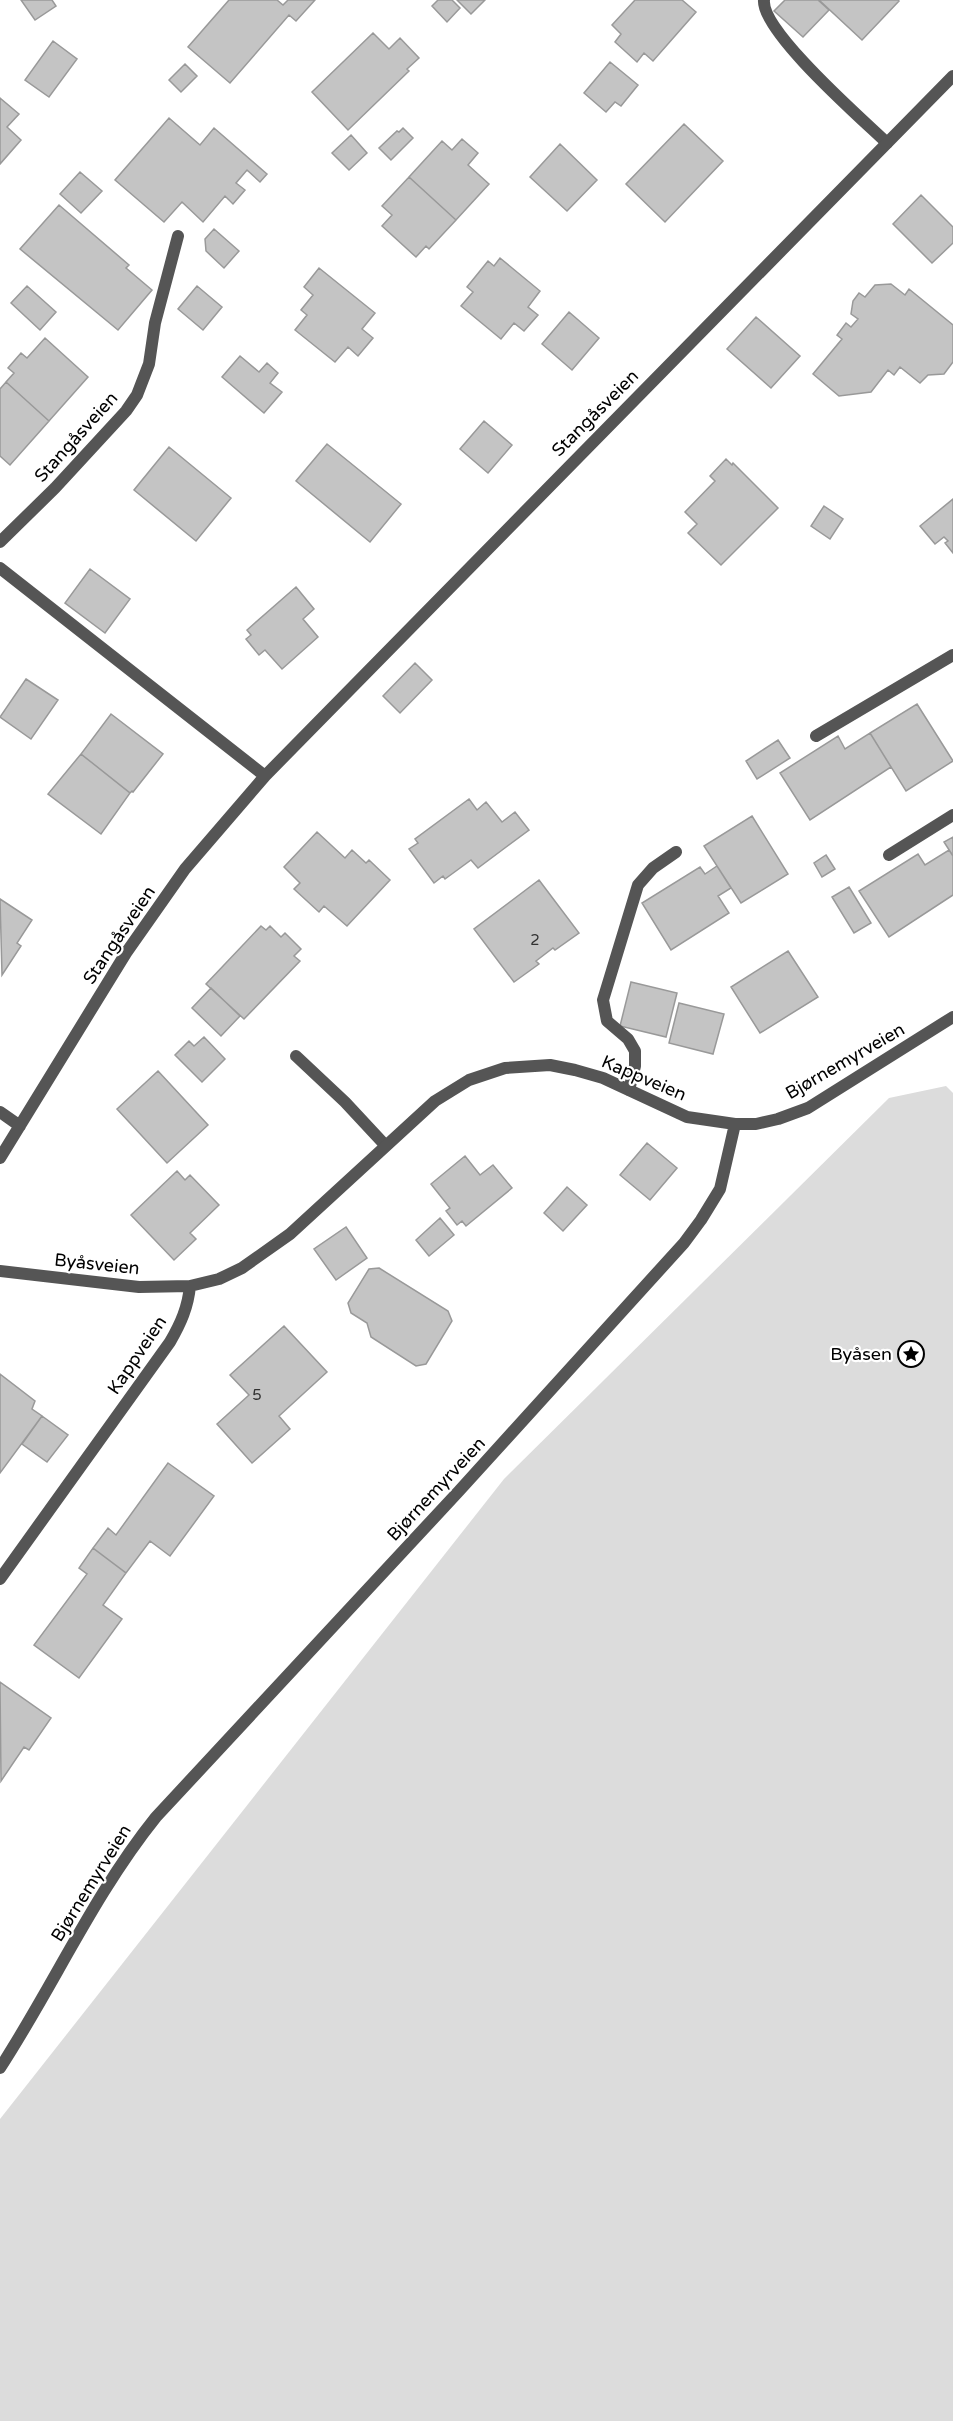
<svg xmlns="http://www.w3.org/2000/svg" width="953" height="2421" font-family="'Varela Round',sans-serif">
<style>
.green{fill:#dcdcdc}
.building{fill:#c4c4c4;stroke:#999;stroke-width:1.5}
.lines{fill:none;stroke-linecap:round;stroke-linejoin:round}
.service{stroke:#555;stroke-width:12}
.minor{stroke:#555;stroke-width:12}
.labels{text-anchor:middle;stroke-width:4.5;stroke-linejoin:round;paint-order:stroke}
.number-label{font-size:15px;fill:#313131}
.street-label{font-size:18px;fill:#000;stroke:#fff}
.poi-label{font-size:18px;fill:#000;stroke:#fff;text-anchor:end}
</style>
<rect width="100%" height="100%" fill="#fff"/>
<!-- green -->
<path class="green" d="M946,1086L953,1093V2421H0V2119L504,1479L889,1098Z"/>
<!-- building -->
<path class="building" d="M21,0H52L56,6L35,20Z
M229,0H277L283,5L288,0H315L296,21L289,15L230,83L188,47Z
M438,0H452L460,8L447,22L432,6Z
M457,0H485L471,14Z
M635,0H682L696,12L653,61L644,53L637,62L615,42L621,34L612,25Z
M785,0H818L829,10L803,37L774,11Z
M819,0H898L899,1L862,40Z
M373,33L389,49L400,38L419,58L407,69L409,71L348,130L312,92Z
M53,41L77,59L49,97L25,80Z
M610,62L638,85L621,106L615,102L606,112L584,93Z
M185,64L197,76L181,92L169,80Z
M0,98L19,114L7,127L21,140L0,164Z
M169,118L200,145L214,128L267,174L260,182L247,170L236,183L245,190L233,204L225,196L203,222L182,202L164,222L115,180Z
M684,124L723,161L665,222L626,184Z
M403,128L413,138L391,160L379,148L397,131L399,132Z
M351,135L367,153L349,170L332,153Z
M462,139L478,153L468,165L489,184L456,220L409,177L442,141L452,150Z
M560,144L597,180L567,211L530,177Z
M80,172L102,191L81,213L60,194Z
M409,177L456,220L429,249L426,246L416,257L382,226L392,215L382,206Z
M921,195L953,227V243L932,263L893,224Z
M59,205L129,265L126,268L152,290L118,330L20,249Z
M214,229L239,251L224,268L206,251L205,239Z
M500,258L540,291L528,307L538,315L524,331L514,323L501,339L461,306L473,292L467,287L488,261L494,266Z
M319,268L375,313L362,329L373,338L358,356L348,347L335,362L295,330L307,315L301,310L313,295L304,287Z
M891,284L905,295L909,289L953,325V362L944,374L928,375L920,383L900,367L894,375L888,370L871,392L839,396L813,374L842,339L837,335L846,323L851,327L858,319L851,314L853,301L859,293L865,297L875,285Z
M27,286L56,312L40,330L11,303Z
M197,286L222,307L203,330L178,309Z
M569,312L599,338L572,370L542,344Z
M756,317L800,356L771,388L727,349Z
M45,338L88,377L49,421L6,382L14,373L8,368L21,353L27,358Z
M240,356L259,372L267,363L278,373L270,383L282,392L264,413L222,377Z
M6,382L49,421L10,465L0,456V389Z
M484,421L512,445L488,473L460,449Z
M327,444L401,504L370,542L296,481Z
M169,447L231,498L196,541L134,490Z
M726,459L732,465L733,463L778,508L721,565L688,533L697,524L685,512L715,481L710,476Z
M953,499V553L945,543L948,541L944,537L935,544L920,526Z
M824,506L843,519L830,539L811,526Z
M90,569L130,599L105,633L65,603Z
M296,587L314,609L303,619L318,637L282,669L265,650L259,655L246,639L251,635L247,630Z
M415,663L432,680L400,713L383,696Z
M26,679L58,700L31,739L0,717Z
M917,704L953,761L906,791L870,733Z
M111,714L163,754L133,792L132,791L130,793L81,754Z
M870,733L891,767L810,820L780,773L838,736L845,749Z
M778,740L790,758L757,779L746,761Z
M81,754L130,793L101,834L48,794Z
M469,799L477,810L486,802L502,822L515,812L529,830L478,868L471,860L445,879L443,876L434,883L409,849L418,843L415,839Z
M752,816L788,874L741,903L704,846Z
M317,832L345,858L352,850L366,863L369,860L390,880L347,926L324,906L319,912L294,889L300,883L284,867Z
M953,837V856L944,842Z
M949,850L953,856V895L889,937L859,891L918,854L925,865Z
M826,855L835,869L822,877L814,863Z
M717,866L731,888L718,896L729,913L671,950L642,903L700,867L705,874Z
M539,880L579,933L555,950L553,948L536,961L539,964L514,982L474,929Z
M849,887L871,923L854,933L832,897Z
M0,899L32,920L17,943L21,946L2,975Z
M261,926L266,930L270,926L281,937L285,933L301,949L294,956L300,961L244,1019L206,984Z
M788,951L818,997L760,1033L731,987Z
M631,982L677,993L666,1037L620,1026Z
M211,988L240,1016L221,1036L192,1008Z
M679,1003L724,1014L713,1054L669,1043Z
M204,1037L225,1059L202,1082L175,1055L189,1041L194,1046Z
M158,1071L208,1125L167,1163L117,1109Z
M647,1143L677,1168L650,1200L620,1175Z
M465,1156L480,1175L493,1165L512,1188L466,1226L462,1221L457,1225L446,1211L450,1208L431,1184Z
M177,1171L185,1180L190,1175L219,1205L190,1233L196,1239L174,1260L131,1215Z
M567,1187L587,1205L563,1231L544,1213Z
M440,1218L454,1235L429,1256L416,1240Z
M346,1227L367,1258L336,1280L314,1249Z
M379,1268L448,1311L452,1321L426,1364L416,1366L371,1337L367,1323L351,1313L348,1303L369,1269Z
M284,1326L327,1372L279,1416L290,1429L252,1463L217,1424L249,1395L230,1375Z
M0,1374L35,1401L32,1409L42,1416L0,1473Z
M42,1416L68,1435L47,1462L22,1444Z
M168,1463L214,1496L170,1556L150,1541L126,1573L93,1548L108,1528L116,1535Z
M93,1548L126,1573L103,1605L122,1619L79,1678L34,1645L87,1574L79,1568Z
M0,1682L51,1718L29,1750L24,1747L1,1781Z"/>
<g class="lines">
<!-- service -->
<path class="service" d="M764,0C761,31 862,119 887,143
M816,736L953,655
M889,855L953,815
M296,1056L345,1102L385,1145
M629,1090L635,1066V1051L628,1039L607,1021L603,1000L638,885L653,868L676,852"/>
<!-- minor -->
<path class="minor" d="M0,542L55,488L126,411L137,395L149,364L155,323L178,236
M0,568L265,776
M0,1112L20,1126
M0,1158L126,953L185,869L265,776L953,76
M0,1271L139,1287L190,1286L219,1279L242,1268L290,1234L435,1101L469,1080L505,1068L550,1065L575,1070L603,1078L687,1117L735,1124H756L778,1119L808,1108L953,1017
M0,1579L170,1342C181,1323 188,1307 190,1286
M0,2068C54,1985 94,1894 156,1817L459,1491L684,1243L701,1220L720,1189L735,1124"/>
</g>
<!-- icons -->
<defs>
<symbol id="sight-ring" viewBox="-11 -11 22 22"><circle r="9.5" fill="#fff" stroke="#000" stroke-width="1.5"/><path d="M0-6L1.8-2.2L6-1.7L2.9 1.2L3.7 5.4L0 3.3L-3.7 5.4L-2.9 1.2L-6-1.7L-1.8-2.2Z" fill="#000"/></symbol>
</defs>
<g fill-rule="evenodd">
<use href="#sight-ring" x="896" y="1339" width="30" height="30"/>
</g>
<g class="labels">
<!-- number labels -->
<g class="number-label">
<text x="535" y="945">2</text>
<text x="257" y="1400">5</text>
</g>
<!-- street labels -->
<g class="street-label">
<text transform="translate(595 413) rotate(-45)" y="6">Stangåsveien</text>
<text transform="translate(76 437) rotate(-48)" y="6">Stangåsveien</text>
<text transform="translate(119 935) rotate(-56)" y="6">Stangåsveien</text>
<text transform="translate(845 1061) rotate(-30)" y="6">Bjørnemyrveien</text>
<text transform="translate(644 1078) rotate(23)" y="6">Kappveien</text>
<text transform="translate(97 1264) rotate(6)" y="6">Byåsveien</text>
<text transform="translate(137 1355) rotate(-56)" y="6">Kappveien</text>
<text transform="translate(436 1489) rotate(-47)" y="6">Bjørnemyrveien</text>
<text transform="translate(91 1883) rotate(-58)" y="6">Bjørnemyrveien</text>
</g>
<!-- poi labels -->
<g class="poi-label">
<text x="892" y="1360">Byåsen</text>
</g>
</g>
</svg>
